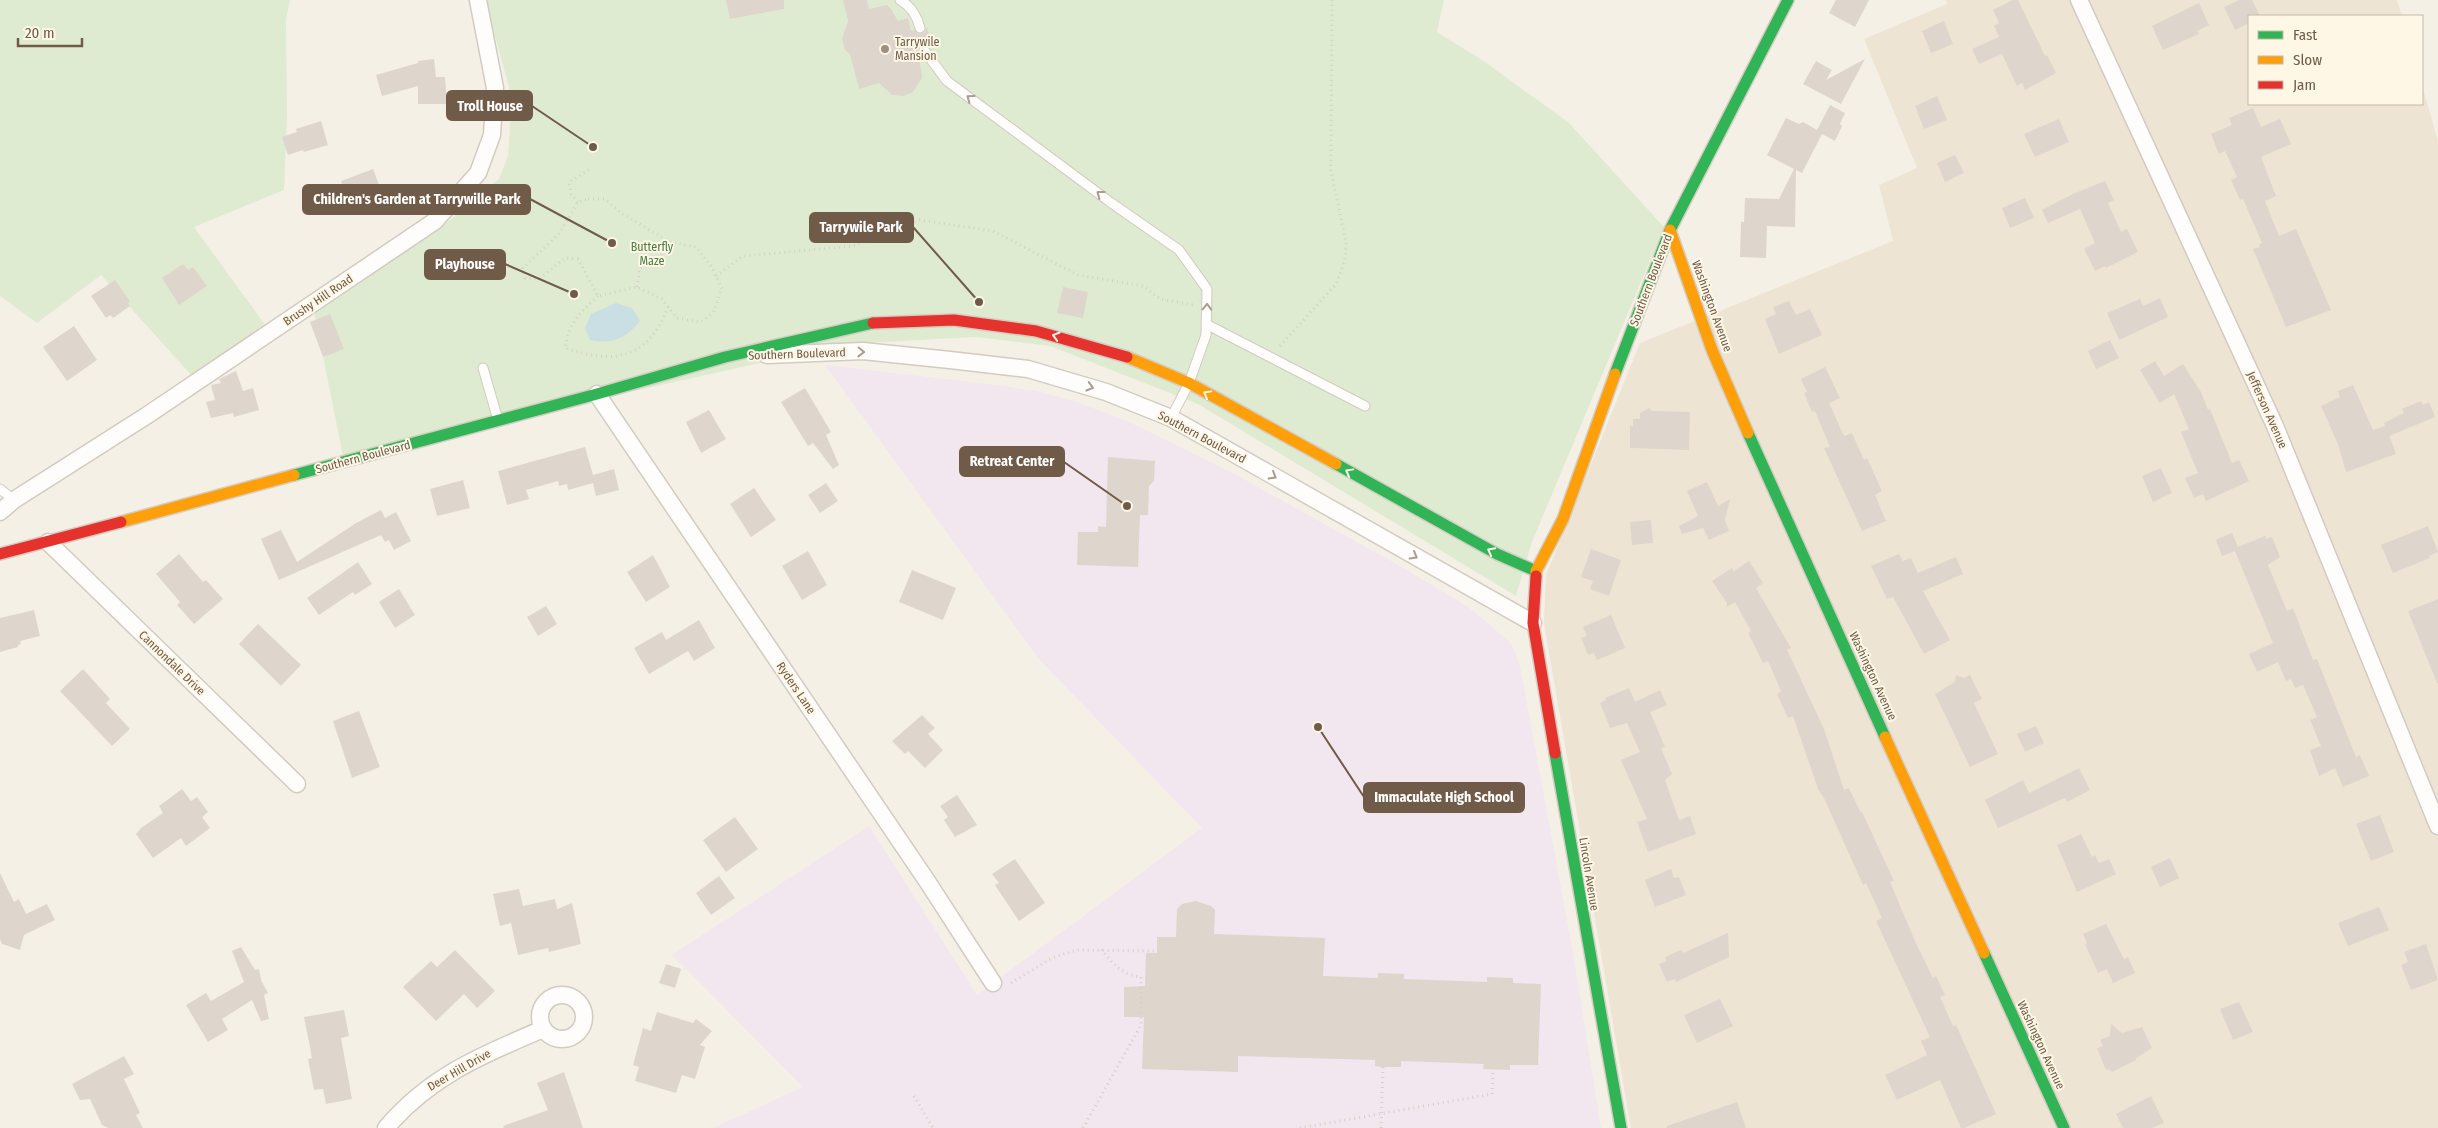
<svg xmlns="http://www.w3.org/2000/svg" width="2438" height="1128" font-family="'Fira Sans Condensed',sans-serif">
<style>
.residential{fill:#eee4d3}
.education{fill:#f2e6ef}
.green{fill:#deebd1}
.water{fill:#c9dfe4}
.building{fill:#ded6cc}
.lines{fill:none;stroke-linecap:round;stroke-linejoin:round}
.lane-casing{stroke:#d3cbc2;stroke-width:11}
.street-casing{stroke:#d3cbc2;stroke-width:19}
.fast-casing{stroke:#d5cdc3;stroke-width:14}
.slow-casing{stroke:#d5cdc3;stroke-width:14}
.jam-casing{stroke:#d5cdc3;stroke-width:14}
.path{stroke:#d5d0c9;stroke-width:3;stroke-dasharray:1 4;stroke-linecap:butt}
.lane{stroke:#fefdfb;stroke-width:9}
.street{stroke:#fefdfb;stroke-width:16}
.fast{stroke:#30b455;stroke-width:11}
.slow{stroke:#ff9f0a;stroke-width:11}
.jam{stroke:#e5322d;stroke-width:11}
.oneway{stroke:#a99c90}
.oneway2{stroke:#fef7e6}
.poi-dot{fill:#9f8f80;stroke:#fef7e6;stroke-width:2}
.labels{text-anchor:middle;stroke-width:4;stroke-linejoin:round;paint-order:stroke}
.poi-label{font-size:12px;fill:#705b49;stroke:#fef7e6;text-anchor:start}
.park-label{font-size:12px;fill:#4f7b44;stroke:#fef7e6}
.street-label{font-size:12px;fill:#705b49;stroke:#fef7e6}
.leader{fill:none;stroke:#705b49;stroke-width:2}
.callout-dot{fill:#705b49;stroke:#fef7e6;stroke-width:2}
.callout{fill:#705b49;stroke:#705b49;stroke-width:2}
.callout-label{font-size:14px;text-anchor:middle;font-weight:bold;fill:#fff}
</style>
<rect width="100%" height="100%" fill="#f5f0e6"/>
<!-- residential -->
<path class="residential" d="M1946,0H2397L2402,16H2249V104H2422V85L2438,141V1128H1631L1544,623L1546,575L1640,343L1893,241L1879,185L1917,168L1864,39L1947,4Z"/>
<!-- education -->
<path class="education" d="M825,365L997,385L1036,391L1074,401L1127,421L1240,477L1400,566L1467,606L1509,641L1515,651L1520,666L1573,953L1601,1128H713L803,1087L672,955L869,826L977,995L1202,828L1038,658Z"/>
<!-- green -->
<path class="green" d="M0,0H290L286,20L287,117L284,190L194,227L274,337L201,386L101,275L37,323L0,296Z
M485,0H1444L1437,32L1485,62L1568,122L1664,227L1532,542L1516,596L1198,404L1050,346L976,337L845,344L585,402L345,466L314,311L449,221L499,179L508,156L512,98Z"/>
<!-- water -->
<path class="water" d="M616,303L632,308L640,321C626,338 612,345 590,340L585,328L591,314Z"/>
<!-- building -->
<path class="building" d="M726,0H784V9L730,19Z
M843,0H867L869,9L887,5L891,9L898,21L908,18L911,31L914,30L918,34L924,33L927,27L932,47L924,44L918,48L922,78L913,92L904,96L892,95L879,83L859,89L850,54L845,50L842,39L848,21Z
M1836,0H1869L1855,27L1829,13Z
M2013,0H2018L2045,56L2047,55L2056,73L2025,90L2022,83L2017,86L2002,54L1979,64L1972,49L1999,37L1994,26L1999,23L1993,10Z
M2239,0H2252L2260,16H2249V23L2235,30L2224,7Z
M2199,3L2209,25L2197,31L2199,34L2163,50L2152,26Z
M1944,21L1953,44L1931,53L1922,31Z
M434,59L436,77H445L447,104H418V86L382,96L376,75L418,63V61Z
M1865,59L1841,104L1803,84L1816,61L1832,70L1826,80Z
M1937,96L1947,120L1924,129L1915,106Z
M1830,105L1845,113L1840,124L1842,126L1835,141L1822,134L1802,173L1796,170L1795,227L1767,226L1766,258L1740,257L1741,222H1744L1745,198L1779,199L1794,169L1767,155L1786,118L1799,124L1803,122L1817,130Z
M2253,108L2261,127L2280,119L2291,144L2261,157L2276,196L2265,201L2279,236L2296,229L2331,310L2286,327L2253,249L2260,247L2259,244L2262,243L2243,199L2240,200L2231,180L2237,177L2225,151L2219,154L2211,134L2232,125L2229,118Z
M2059,119L2069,142L2035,157L2024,134Z
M321,121L328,145L304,152L303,150L288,155L282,137L297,132L296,129Z
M1955,155L1964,173L1945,182L1937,163Z
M373,169L381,190L375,192L379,207L363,209L357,192L346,196L341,181Z
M2105,181L2114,200L2108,203L2121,232L2127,229L2138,252L2106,268L2105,266L2095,271L2084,249L2095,243L2080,209L2048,223L2042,210L2073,194Z
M2025,198L2034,218L2010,228L2002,208Z
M183,264L188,270L193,267L207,286L179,305L162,278Z
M115,280L130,301L128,303L130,306L113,318L110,315L106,318L91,296Z
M1063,287L1088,292L1083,318L1057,313Z
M2160,298L2168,317L2119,340L2107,313L2140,299L2143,306Z
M1789,301L1796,315L1810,309L1822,335L1779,354L1765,319L1776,314L1773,307Z
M330,314L344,349L323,357L310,322Z
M74,326L97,360L67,381L43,347Z
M2110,340L2119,358L2096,369L2088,351Z
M2155,361L2164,376L2183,364L2201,392L2208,410L2210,409L2232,463L2239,460L2249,481L2206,501L2203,494L2194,498L2185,478L2198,473L2181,432L2189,429L2174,394L2160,403L2140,370Z
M1825,367L1840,398L1829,403L1844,436L1852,433L1864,460L1867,458L1882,491L1875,495L1886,521L1862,531L1824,448L1830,447L1815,411L1812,412L1804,393L1807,392L1801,379Z
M236,371L243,391L253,388L259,410L234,417L233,413L211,418L206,402L215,400L211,385L221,383L219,379Z
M2353,385L2373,430L2385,426L2384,423L2404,413L2402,409L2421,401L2423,405L2429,402L2435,417L2389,436V434L2396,454L2346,472L2338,444L2321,406L2340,397L2338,391Z
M805,388L831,432L826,435L839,465L833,469L813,443L808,446L781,402Z
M1649,408L1652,411L1690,412L1689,450L1630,448V426H1633V419H1640V413Z
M709,410L726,439L701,453L686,422Z
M585,447L593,475L614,469L619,490L596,496L593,483L568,490L567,484L559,486L558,481L526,490L529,499L507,505L498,471Z
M1108,457L1155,461L1154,481L1149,486L1148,515H1140L1138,567L1077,565L1078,532H1098V526L1106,527Z
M2161,468L2172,493L2153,502L2142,476Z
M463,480L470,508L437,516L430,489Z
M1707,482L1718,506L1730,499L1725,520L1729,531L1709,540L1703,528L1682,534L1679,526L1698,516L1687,491Z
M826,483L838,501L820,513L808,495Z
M754,488L776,520L751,537L730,504Z
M381,510L385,518L396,512L411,541L394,550L389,540L385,542L381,535L279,580L261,539L281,530L297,562L356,523Z
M1651,520L1653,543L1632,545L1630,522Z
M2428,526L2438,552L2429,556L2430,558L2393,573L2381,545Z
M2232,533L2238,547L2265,536L2266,539L2272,537L2280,557L2268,565L2287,611L2293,608L2313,660L2317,659L2356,757L2360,755L2369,776L2343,787L2335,768L2319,776L2310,750L2321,746L2310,720L2317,717L2303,685L2295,688L2291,679L2286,681L2278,662L2257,672L2249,654L2273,643L2235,551L2222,556L2216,540Z
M1591,549L1621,560L1609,596L1590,589L1593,581L1581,577Z
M808,551L827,585L802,600L782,566Z
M179,554L203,582L206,580L223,599L194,624L177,605L180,602L156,574Z
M1899,554L1903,561L1911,558L1918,573L1956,557L1963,574L1923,591L1950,640L1924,654L1893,597L1887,599L1871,566Z
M653,555L670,587L646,602L627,572Z
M1749,561L1763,583L1756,588L1791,648L1787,650L1824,729L1844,790L1849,788L1861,813L1862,812L1894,881L1890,882L1915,941L1933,978L1936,976L1945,995L1940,997L1953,1026L1956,1025L1996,1114L1964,1128H1961L1940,1080L1897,1100L1885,1075L1927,1055L1921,1041L1930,1037L1876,921L1882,918L1866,883L1863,885L1824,798L1818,789L1793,716L1788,718L1777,694L1781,691L1768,661L1763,663L1748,633L1751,631L1735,602L1727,607V603L1712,581L1732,568L1734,571Z
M358,562L372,584L355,595L353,592L319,615L307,598Z
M912,570L956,588L943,620L899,602Z
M399,589L415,615L395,628L379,602Z
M2438,599V683H2437L2408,611Z
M546,606L557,624L538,636L527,617Z
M34,610L40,636L20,641L21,644L18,645V647L0,652V618Z
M1611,615L1625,648L1597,660L1594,653L1588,655L1581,638L1587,636L1583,627Z
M699,620L715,648L694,661L688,651L649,674L634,648L662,632L666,640Z
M258,624L301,665L281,686L239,644Z
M83,669L110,699L106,703L130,729L112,746L60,691Z
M1956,675L1964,678L1970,675L1982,699L1974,703L1998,754L1970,767L1935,694L1955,682Z
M1629,688L1635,702L1660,690L1667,705L1650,712L1665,747L1661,748L1672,774L1665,780L1679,820L1690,816L1696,834L1648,852L1637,822L1647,819L1621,760L1640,752L1627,723L1610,728L1600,703L1606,700L1605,698Z
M359,711L380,767L352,778L333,721Z
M922,715L935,728L928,734L943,750L925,768L908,751L905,754L892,741Z
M2036,726L2044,743L2025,752L2017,734Z
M2079,768L2090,790L2067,802L2065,798L1998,828L1985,800L2023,780L2029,793Z
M182,789L191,801L197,797L208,812L202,817L210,828L186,846L181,838L153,858L136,834L141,828L163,813L159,806Z
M957,795L977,825L955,837L944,820L948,817L940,806Z
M2380,815L2394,852L2371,861L2356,824Z
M735,817L758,849L726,872L703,840Z
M2081,834L2092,857L2095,855L2099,863L2109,859L2116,874L2077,892L2057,845Z
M2170,858L2179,878L2160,887L2151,867Z
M1015,859L1045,903L1019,921L995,885L999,883L992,874Z
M1671,869L1674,878L1679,877L1686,895L1655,907L1645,880Z
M0,873L14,902L19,899L26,914L47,904L55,920L24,935L20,950L2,944L0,939Z
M719,876L735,898L711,915L696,893Z
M519,889L523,906L555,899L557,909L572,903L581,944L549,952L548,948L518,955L511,923L500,926L493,894Z
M1196,901L1211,906L1215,910L1214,934L1325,938L1323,976L1378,978V973L1404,974V979L1487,982V977L1513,978V983L1541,984L1538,1065H1510V1070L1483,1069L1484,1064L1401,1061V1067H1383L1375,1066V1060L1238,1056V1072L1142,1069L1144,1017H1124V987L1145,986L1146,953H1157V937H1176L1177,909L1182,904Z
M2379,907L2389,930L2348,946L2338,923Z
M2106,924L2124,959L2128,957L2135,973L2113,983L2107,969L2098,973L2085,944L2087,943L2083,934Z
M1728,933L1729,957L1676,982L1675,979L1667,982L1659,964L1666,961L1665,957L1681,950L1683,953Z
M2426,944L2438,980L2411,990L2401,965L2408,962L2404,952Z
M241,947L255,970L259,969L261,980L268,993L264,995L269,1019L261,1021L252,1000L222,1019L228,1030L208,1042L186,1005L206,993L211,1001L244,982L232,951Z
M455,950L495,991L477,1008L464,994L436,1021L403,987L431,961L437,967Z
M666,964L681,969L675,988L659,983Z
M1720,999L1733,1026L1697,1043L1684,1015Z
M2239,1002L2253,1032L2233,1040L2220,1009Z
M344,1010L349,1036L341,1038L352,1099L326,1104L323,1089L314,1090L308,1059L312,1058L304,1017Z
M657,1012L693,1023L696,1019L712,1031L700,1045L705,1047L695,1079L682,1075L676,1093L635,1081L639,1067L633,1065L643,1028L651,1031Z
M2111,1024L2122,1033L2142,1027L2152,1048L2136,1058V1060L2112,1072L2109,1069L2106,1070L2097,1048L2103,1046L2100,1040L2110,1036Z
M124,1056L134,1074L124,1079L140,1113L136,1115L143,1128H108L102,1125L90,1099L80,1100L72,1084Z
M564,1072L583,1128H504L503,1126L548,1110L537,1083Z
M2151,1096L2164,1123L2152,1128H2123L2116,1114Z
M1737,1102L1746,1128H1667V1126Z"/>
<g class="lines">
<defs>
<path id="lane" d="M900,0C911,6 917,16 920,28
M924,50L947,81L1110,202L1179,250L1207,289L1206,335L1189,383L1171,418
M1206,324L1365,406
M483,368L498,420
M0,489L14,500"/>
<path id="street" d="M2079,0L2275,426L2438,826
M767,355L863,351L950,360L1028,369L1106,392L1171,418L1533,623
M597,394L927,881L993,983
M0,512L14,500L146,416L435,221L478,173L492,135L495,88L478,0
M48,542L297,784
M540 1017a22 22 0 1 1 44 0a22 22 0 1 1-44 0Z
M386,1128C430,1076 482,1055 543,1029"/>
<path id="fast" d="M1615,374L1670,230L1788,0
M1748,433L1885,737
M1336,464L1497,554L1536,571
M294,475L597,394L725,357L873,323
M1555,753L1621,1128
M1984,953L2064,1128"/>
<path id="slow" d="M1670,230L1712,350L1748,433
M1127,357L1189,383L1336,464
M121,522L294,475
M1536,576V571L1563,519L1615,374
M1885,737L1984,953"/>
<path id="jam" d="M873,323L954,320L1036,331L1127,357
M0,554L121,522
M1536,576L1533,623L1555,753"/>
</defs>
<!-- lane casing -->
<use href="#lane" class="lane-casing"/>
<!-- street casing -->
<use href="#street" class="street-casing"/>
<!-- fast casing -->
<use href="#fast" class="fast-casing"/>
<!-- slow casing -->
<use href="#slow" class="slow-casing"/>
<!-- jam casing -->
<use href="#jam" class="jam-casing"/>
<!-- path -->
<path class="path" d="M588,199H605L621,213L670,242L696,247L711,266L722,289L713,313L700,322L677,318L662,299L637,287L598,296L578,259L565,258L539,279L525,278L523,268L559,234L578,202Z
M578,202L571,194L569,182L590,169
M716,276L743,256L853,246L920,220L993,231L1078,275L1143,286L1160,299L1193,305
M637,287L640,268L650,265L670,242
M598,296C579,314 569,322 565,348C615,365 648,359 668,307
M1280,346L1336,284L1345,261L1346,242L1331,171L1332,0
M1011,983L1052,958L1077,950L1157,951
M914,1096L933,1128
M1083,1128L1141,1025V977C1122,975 1112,963 1101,949
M1300,1128L1492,1094L1493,1069
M1381,1128L1383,1067"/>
<!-- lane -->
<use href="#lane" class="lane"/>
<!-- street -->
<use href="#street" class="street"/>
<!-- fast -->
<use href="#fast" class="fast"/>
<!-- slow -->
<use href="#slow" class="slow"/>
<!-- jam -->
<use href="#jam" class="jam"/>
</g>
<!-- one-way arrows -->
<defs><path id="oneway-chevron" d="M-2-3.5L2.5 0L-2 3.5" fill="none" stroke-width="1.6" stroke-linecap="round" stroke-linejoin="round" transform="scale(1.25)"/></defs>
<g class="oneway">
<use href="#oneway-chevron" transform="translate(970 98) rotate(-144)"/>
<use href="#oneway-chevron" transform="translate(1100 194) rotate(-143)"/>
<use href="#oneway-chevron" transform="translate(1207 307) rotate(-88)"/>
<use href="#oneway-chevron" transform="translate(861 352) rotate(1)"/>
<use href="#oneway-chevron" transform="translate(1090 387) rotate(16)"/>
<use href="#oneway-chevron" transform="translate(1273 476) rotate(30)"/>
<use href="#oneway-chevron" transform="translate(1414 556) rotate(30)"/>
</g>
<g class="oneway2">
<use href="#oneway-chevron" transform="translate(1056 336) rotate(-164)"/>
<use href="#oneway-chevron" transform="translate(1207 394) rotate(-151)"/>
<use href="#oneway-chevron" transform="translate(1349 472) rotate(-151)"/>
<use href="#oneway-chevron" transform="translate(1491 551) rotate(-152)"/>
</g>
<!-- markers -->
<circle class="poi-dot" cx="885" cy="49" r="5"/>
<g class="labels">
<!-- poi labels -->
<g class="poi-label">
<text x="895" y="46">Tarrywile<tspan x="895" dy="14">Mansion</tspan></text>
</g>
<!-- park labels -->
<g class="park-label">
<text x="652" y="251">Butterfly<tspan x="652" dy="14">Maze</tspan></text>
</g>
<!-- street labels -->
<g class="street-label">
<text transform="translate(1651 280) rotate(-69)" y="4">Southern Boulevard</text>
<text transform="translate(318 300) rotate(-34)" y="4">Brushy Hill Road</text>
<text transform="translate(1712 306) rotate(70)" y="4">Washington Avenue</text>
<text transform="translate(797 354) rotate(-2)" y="4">Southern Boulevard</text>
<text transform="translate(2267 410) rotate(66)" y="4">Jefferson Avenue</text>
<text transform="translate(1202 437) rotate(28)" y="4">Southern Boulevard</text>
<text transform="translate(363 457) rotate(-15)" y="4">Southern Boulevard</text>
<text transform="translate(172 663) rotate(44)" y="4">Cannondale Drive</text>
<text transform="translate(1873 676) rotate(65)" y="4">Washington Avenue</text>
<text transform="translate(796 688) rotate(56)" y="4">Ryders Lane</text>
<text transform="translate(1589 874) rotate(81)" y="4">Lincoln Avenue</text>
<text transform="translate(2041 1045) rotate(65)" y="4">Washington Avenue</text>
<text transform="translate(459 1070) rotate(-30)" y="4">Deer Hill Drive</text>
</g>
</g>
<!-- callouts -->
<path class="leader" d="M593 147L532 106M612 243L530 199M979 302L913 227M574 294L505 264M1127 506L1064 462M1318 727L1364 797"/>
<g class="callout-dot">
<circle cx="593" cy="147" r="5"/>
<circle cx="612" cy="243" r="5"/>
<circle cx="979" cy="302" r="5"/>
<circle cx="574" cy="294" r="5"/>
<circle cx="1127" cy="506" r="5"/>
<circle cx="1318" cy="727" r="5"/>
</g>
<g class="callout">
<rect x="447" y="91" width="85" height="29" rx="5"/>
<rect x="303" y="185" width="227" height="29" rx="5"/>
<rect x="810" y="213" width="103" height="29" rx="5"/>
<rect x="425" y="250" width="80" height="29" rx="5"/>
<rect x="960" y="447" width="104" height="29" rx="5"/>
<rect x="1364" y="783" width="160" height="29" rx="5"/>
</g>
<g class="callout-label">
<text x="490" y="111">Troll House</text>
<text x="417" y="204">Children's Garden at Tarrywille Park</text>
<text x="861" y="232">Tarrywile Park</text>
<text x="465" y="269">Playhouse</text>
<text x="1012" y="466">Retreat Center</text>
<text x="1444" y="802">Immaculate High School</text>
</g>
<!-- legend -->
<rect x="2248" y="15" width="175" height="90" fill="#fef7e6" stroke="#c5b9a7"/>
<rect x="2258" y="31" width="25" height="8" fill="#30b455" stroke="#c5b9a7"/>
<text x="2293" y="40" font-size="15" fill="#705b49">Fast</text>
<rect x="2258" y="56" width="25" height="8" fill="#ff9f0a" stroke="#c5b9a7"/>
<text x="2293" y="65" font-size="15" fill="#705b49">Slow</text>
<rect x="2258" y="81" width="25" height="8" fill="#e5322d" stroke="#c5b9a7"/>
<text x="2293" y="90" font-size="15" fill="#705b49">Jam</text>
<!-- scale -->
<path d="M18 38v8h64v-8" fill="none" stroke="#705b49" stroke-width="2.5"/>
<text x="25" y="38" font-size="15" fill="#705b49" stroke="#fef7e6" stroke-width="4" paint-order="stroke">20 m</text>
</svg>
